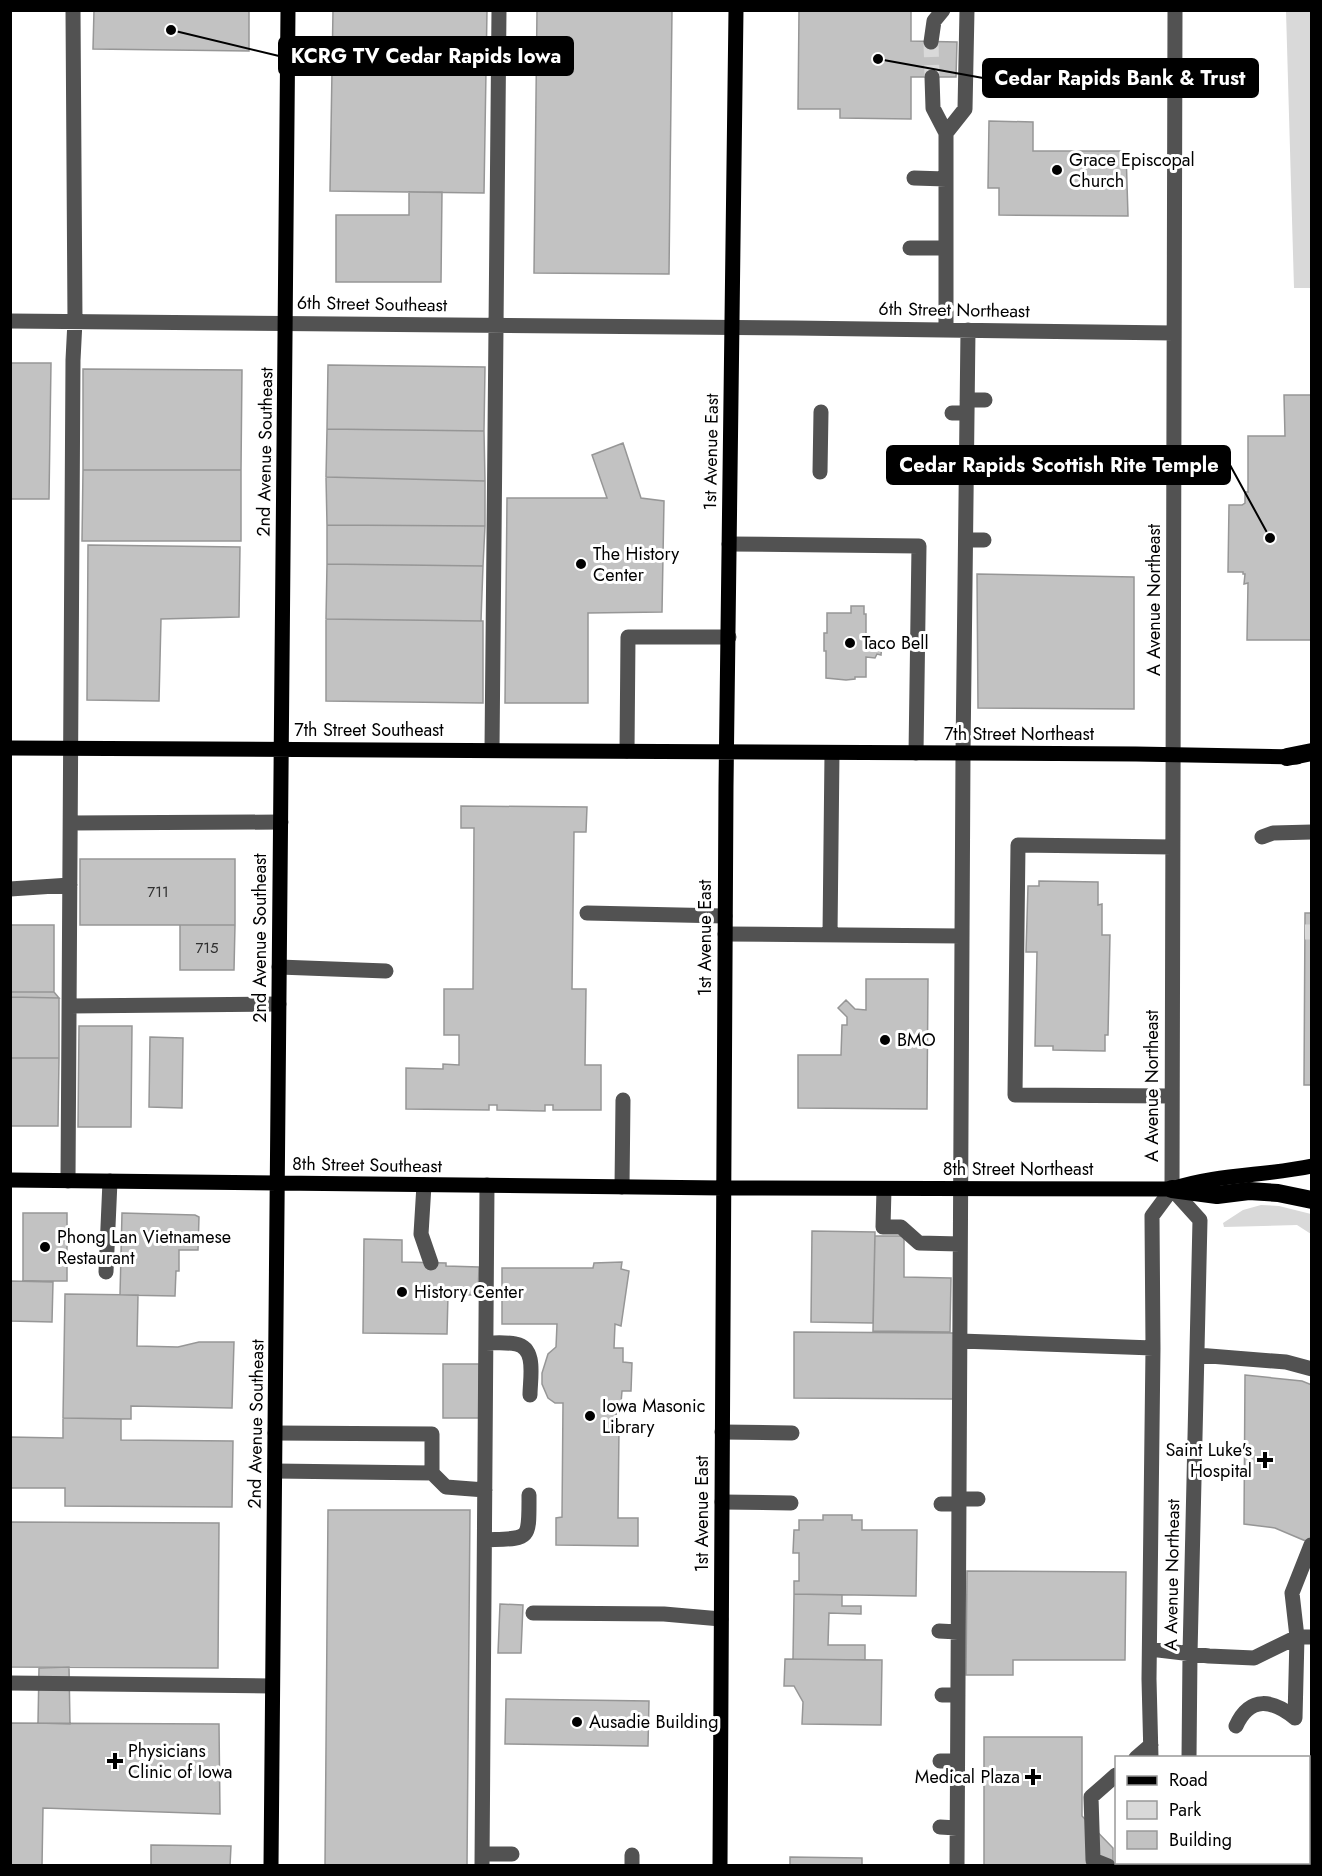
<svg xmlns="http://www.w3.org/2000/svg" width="1322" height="1876" font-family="Jost,sans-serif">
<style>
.green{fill:#d9d9d9}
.building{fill:#c2c2c2;stroke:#969696;stroke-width:1.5}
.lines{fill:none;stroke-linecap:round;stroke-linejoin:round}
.minor-tunnel{stroke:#d9d9d9;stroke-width:15;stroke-dasharray:15 8;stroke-linecap:butt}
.minor{stroke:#525252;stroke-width:15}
.major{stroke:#000;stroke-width:15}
.highway{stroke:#000;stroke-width:18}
.poi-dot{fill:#000;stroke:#fff;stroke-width:2}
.labels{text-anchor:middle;stroke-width:6;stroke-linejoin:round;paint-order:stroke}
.number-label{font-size:15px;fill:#303030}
.poi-label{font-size:18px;fill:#000;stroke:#fff;text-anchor:start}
.street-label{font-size:18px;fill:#000;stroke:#fff}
.leader{fill:none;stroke:#000;stroke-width:2}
.callout-dot{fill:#000;stroke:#fff;stroke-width:2}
.callout{fill:#000;stroke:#000;stroke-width:2}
.callout-label{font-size:20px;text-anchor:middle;font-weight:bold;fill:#fff}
</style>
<rect width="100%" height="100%" fill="#fff"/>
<!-- green -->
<path class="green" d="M1286,11H1311V288H1294Z
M1261,1205L1279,1206L1311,1214V1234L1297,1225L1224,1227L1223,1223L1243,1210Z"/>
<!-- building -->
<path class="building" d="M94,10H249V51L93,49Z
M333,10H487L484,193L330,191Z
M537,10H672L669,274L534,273Z
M794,10H911V41L957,42L956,77H911V119L840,118V109H798L799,11Z
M989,121L1033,122V151H1126L1128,216L999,215V188H988Z
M409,192H442L441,282H336V215H409Z
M10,363H51L49,499H10Z
M328,365L485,367L484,431L327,429Z
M83,369L242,370L241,470H83Z
M1284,395H1312V640H1247L1248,583L1244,584L1245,574H1243V572H1228L1229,505H1242L1245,503V492H1248V436H1285Z
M327,429L484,431L485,481L326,477Z
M623,443L641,498L664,501L662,612L588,613V703H505L507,498H607L592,455Z
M83,470H241V541H82Z
M326,477L485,481V526L327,525Z
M327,525L485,526L483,566L327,564Z
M88,545L240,547L239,617L161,619L159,701L87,700Z
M327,564L483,566L481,621L326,619Z
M977,574L1134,577V709L978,708Z
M851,606H864V614H866V641L876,640L877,644H882L881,655L877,654L875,658L866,657V677H855V679L846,680L826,678V651H824V633H827V613H851Z
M326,619L483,621V703L326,701Z
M461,806L587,807L586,832H574L572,989H586L585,1065H601V1110H553V1105H545V1111L497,1110V1105H489V1110L406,1109V1068L443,1069V1064L459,1065V1035H444V989H473L474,828H461Z
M80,859H235V925H80Z
M1039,881L1098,882V905L1102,904V935H1110L1108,1035H1105V1051L1053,1050V1046H1035L1037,952H1026L1028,886H1039Z
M1305,913H1312V1085H1304Z
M10,925H54V992H10Z
M180,925H235L234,970H180Z
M866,979H928L927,1109L798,1108V1055H841L842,1025H847V1017L838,1008L846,1000L855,1009L866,1010Z
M10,992H54L59,998L10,997Z
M10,997L59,998V1058H10Z
M79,1026H132L131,1127H78Z
M150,1037L183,1038L182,1108L149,1107Z
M10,1058H59L58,1126H10Z
M23,1213H67V1281H23Z
M122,1213L195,1215L199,1217L198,1250H179V1271H176L175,1296L120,1295Z
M812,1231L875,1232L873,1323L811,1322Z
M875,1236H904V1277L951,1278L950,1332L873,1331Z
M364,1239L402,1240V1262L446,1263V1266L479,1267L478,1295H448L447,1334L363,1333Z
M622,1262L621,1269L629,1271L621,1326L615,1324L614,1348H623V1362L632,1363L631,1391H622L621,1403H617L615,1429H619L618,1518H638V1546L556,1545V1518L562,1517L563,1403H555L548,1398L542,1384V1373L548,1354L556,1347L557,1324H502V1268H593L594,1263Z
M10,1281L53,1282L52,1322L10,1321Z
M65,1294L138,1295L137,1346L178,1347L199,1342H234L232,1408L131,1406V1419L63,1418Z
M794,1332L955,1333L954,1399L794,1398Z
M443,1364H479V1418H443Z
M1245,1375L1302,1381L1312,1385V1545L1308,1542L1275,1528L1244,1524Z
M63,1418L121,1419V1440L233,1441L232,1507L65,1506V1488H10V1437L63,1438Z
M328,1510H470L467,1866H325Z
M823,1515H852V1520H862V1530H917L916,1596L794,1594V1581H799V1553H793L794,1530H799V1520H823Z
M10,1522L219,1523L218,1668L10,1667Z
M967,1571L1126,1572L1125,1660H1013V1675H966Z
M794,1594L842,1595V1606H861V1614L829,1613L828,1645H865V1660L793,1659Z
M500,1604L523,1605L521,1653H498Z
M785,1659L882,1660L881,1725L802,1724L803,1702L794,1686H784Z
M69,1667L70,1724L38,1723L39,1668Z
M506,1699L649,1701L648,1746L505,1744Z
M10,1723L219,1724L220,1814L43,1808L42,1866H10Z
M984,1737H1082V1816L1113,1848V1866H984Z
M151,1845L231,1846L230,1866H151Z
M790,1857L862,1858V1866H790Z"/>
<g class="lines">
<!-- minor-tunnel -->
<path class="minor-tunnel" d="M931,42L932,77
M1305,932H1312"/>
<!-- minor -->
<path class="minor" d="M931,42L934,21L943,10
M932,77L933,108L946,133
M914,178L946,179
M910,248H946
M10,321L794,328L1174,333
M946,330V133L965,109L967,10
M967,400H985
M952,413H967
M966,471H985
M820,472L821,412
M966,540H984
M729,544L919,546L916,753
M492,750L499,10
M627,751L628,637H729
M71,823L281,822
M1262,837L1273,833L1312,832
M10,889L70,885
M587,913L725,916
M725,934L962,936
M830,935L832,753
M279,967L386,971
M69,1006L279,1004
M1172,1096L1015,1095L1018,845L1172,847
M68,1181L73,360L75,321L73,10
M424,1185L421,1234L431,1263
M622,1187L623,1100
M884,1189L883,1227H901L919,1243L960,1244
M1172,1189L1200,1220L1190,1654L1189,1758
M106,1272L110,1181
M960,1341L1153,1348
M486,1343C496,1343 507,1342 516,1344C537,1348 530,1378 530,1395
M1197,1355L1286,1362L1312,1369
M722,1432L792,1433
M275,1433L432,1434V1473
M275,1471L432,1473L446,1487L485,1490
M959,1499H978
M722,1502L791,1503
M941,1504H959
M485,1540C531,1538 529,1542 529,1495
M533,1613L664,1614L721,1619
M939,1631L958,1632
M1150,1649L1209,1656L1254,1658L1297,1637H1312
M10,1683L272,1686
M942,1695H958
M1295,1718L1297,1637L1292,1593L1311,1545
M1236,1726C1250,1695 1273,1700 1295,1718
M1136,1758L1151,1745
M1151,1758L1149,1679L1153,1348L1152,1216L1172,1189L1175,10
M940,1761H957
M940,1827L957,1828
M483,1854H512
M482,1866L487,1185
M632,1866V1855
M957,1866L963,754L968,330
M1108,1866L1093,1860L1091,1797L1116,1775
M1170,1866V1862
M1232,1866V1862
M1266,1866L1270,1862"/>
<!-- major -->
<path class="major" d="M10,748L1136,754L1297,757
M10,1180L723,1188L1172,1189C1217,1174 1265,1176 1312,1166
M271,1866L288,10
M720,1866L726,786L736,10"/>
<!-- highway -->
<path class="highway" d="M1287,757L1312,752
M1172,1189L1217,1195L1249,1191L1278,1193L1312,1200"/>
</g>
<!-- markers -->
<g class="poi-dot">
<circle cx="1057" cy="170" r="6"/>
<circle cx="581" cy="564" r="6"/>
<circle cx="850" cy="643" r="6"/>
<circle cx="885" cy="1040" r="6"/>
<circle cx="45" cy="1247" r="6"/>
<circle cx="402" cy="1292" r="6"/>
<circle cx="590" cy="1416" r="6"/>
<path d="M1262 1451h6v6h6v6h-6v6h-6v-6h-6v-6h6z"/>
<circle cx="577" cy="1722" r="6"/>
<path d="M112 1752h6v6h6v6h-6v6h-6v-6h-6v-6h6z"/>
<path d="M1030 1768h6v6h6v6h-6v6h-6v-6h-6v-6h6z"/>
</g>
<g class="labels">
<!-- number labels -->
<g class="number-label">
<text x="158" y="897">711</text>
<text x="207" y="953">715</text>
</g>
<!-- poi labels -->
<g class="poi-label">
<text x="1069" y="166">Grace Episcopal<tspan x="1069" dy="21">Church</tspan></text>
<text x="593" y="560">The History<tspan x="593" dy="21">Center</tspan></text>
<text x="862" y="649">Taco Bell</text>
<text x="897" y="1046">BMO</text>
<text x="57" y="1243">Phong Lan Vietnamese<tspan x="57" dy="21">Restaurant</tspan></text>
<text x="414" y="1298">History Center</text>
<text x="602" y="1412">Iowa Masonic<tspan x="602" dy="21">Library</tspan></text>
<text x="1252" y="1456" text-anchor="end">Saint Luke's<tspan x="1252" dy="21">Hospital</tspan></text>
<text x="589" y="1728">Ausadie Building</text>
<text x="128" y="1757">Physicians<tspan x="128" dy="21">Clinic of Iowa</tspan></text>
<text x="1020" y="1783" text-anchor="end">Medical Plaza</text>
</g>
<!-- street labels -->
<g class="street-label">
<text transform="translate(372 304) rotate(1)" y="6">6th Street Southeast</text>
<text transform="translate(954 310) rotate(1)" y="6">6th Street Northeast</text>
<text transform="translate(265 452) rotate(-89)" y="6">2nd Avenue Southeast</text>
<text transform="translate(711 452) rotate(-89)" y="6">1st Avenue East</text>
<text transform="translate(1154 600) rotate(-90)" y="6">A Avenue Northeast</text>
<text x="369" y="736">7th Street Southeast</text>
<text x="1019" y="740">7th Street Northeast</text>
<text transform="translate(260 938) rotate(-90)" y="6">2nd Avenue Southeast</text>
<text transform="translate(705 938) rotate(-90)" y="6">1st Avenue East</text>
<text transform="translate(1152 1086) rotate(-90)" y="6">A Avenue Northeast</text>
<text transform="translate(367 1165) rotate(1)" y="6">8th Street Southeast</text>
<text x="1018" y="1175">8th Street Northeast</text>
<text transform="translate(256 1424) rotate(-89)" y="6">2nd Avenue Southeast</text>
<text transform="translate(702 1514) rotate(-90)" y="6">1st Avenue East</text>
<text transform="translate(1172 1575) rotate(-89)" y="6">A Avenue Northeast</text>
</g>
</g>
<!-- callouts -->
<path class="leader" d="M171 30L279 56M878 59L983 78M1270 538L1230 465"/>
<g class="callout-dot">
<circle cx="171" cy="30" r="6"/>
<circle cx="878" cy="59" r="6"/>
<circle cx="1270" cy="538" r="6"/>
</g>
<g class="callout">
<rect x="279" y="37" width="294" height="38" rx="6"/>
<rect x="983" y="59" width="275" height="38" rx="6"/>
<rect x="887" y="446" width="343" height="38" rx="6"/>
</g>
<g class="callout-label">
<text x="426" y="63">KCRG TV Cedar Rapids Iowa</text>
<text x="1120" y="85">Cedar Rapids Bank &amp; Trust</text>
<text x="1059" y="472">Cedar Rapids Scottish Rite Temple</text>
</g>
<!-- border -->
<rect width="1322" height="1876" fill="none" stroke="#000000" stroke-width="24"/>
<!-- legend -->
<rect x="1115" y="1756" width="195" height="108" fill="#ffffff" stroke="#999999" stroke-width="1.5"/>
<rect x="1127" y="1776" width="30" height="9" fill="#000000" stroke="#999999" stroke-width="1.5"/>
<text x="1169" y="1786" font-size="18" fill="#000000">Road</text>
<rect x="1127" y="1801" width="30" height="18" fill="#d9d9d9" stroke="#999999" stroke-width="1.5"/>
<text x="1169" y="1816" font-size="18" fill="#000000">Park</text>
<rect x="1127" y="1831" width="30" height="18" fill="#c2c2c2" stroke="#999999" stroke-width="1.5"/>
<text x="1169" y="1846" font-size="18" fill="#000000">Building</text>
</svg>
